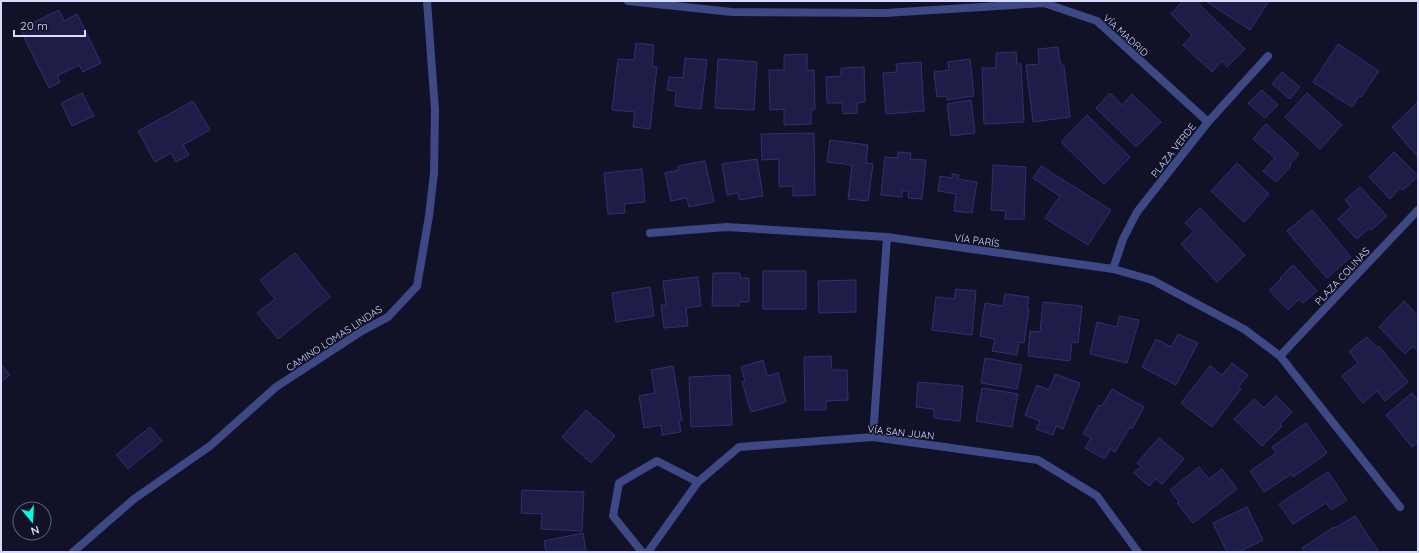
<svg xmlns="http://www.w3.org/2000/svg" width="1419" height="553" font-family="Quicksand,sans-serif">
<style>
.building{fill:#1e1d48;stroke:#313074}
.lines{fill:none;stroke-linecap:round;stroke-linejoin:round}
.minor{stroke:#3d4885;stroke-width:8}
.labels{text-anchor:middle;stroke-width:3;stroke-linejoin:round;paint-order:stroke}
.street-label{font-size:10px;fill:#d9dbfe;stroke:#111128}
</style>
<rect width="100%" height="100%" fill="#111128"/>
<!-- building -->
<path class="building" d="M1183,1H1196L1245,49L1227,67L1222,61L1212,72L1183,45L1192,35L1171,14Z
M1208,1H1269L1250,30L1207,2Z
M59,10L64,21L77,14L101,63L83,72L79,65L57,76L60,82L49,88L20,29Z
M636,43L654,45L652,66L657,67L650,129L633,127L635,112L612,110L618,59L634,60Z
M1338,44L1379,71L1361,97L1359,96L1352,107L1313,82Z
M1058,47L1060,63L1064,66L1070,117L1033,122L1026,65L1039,64L1038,49Z
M1016,52L1017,64H1021L1024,122L984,124L982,68H996V53Z
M807,54V70H814L815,109L811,110V124L784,125V109L770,110L769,70H784V55Z
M685,58L707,60L701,109L675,106L676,91L667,90L669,77L683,78Z
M718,59L757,62L754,110L715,108Z
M970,59L974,96L947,100V96L937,97L934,72L949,70L948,62Z
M921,62L924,111L886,114L883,73L897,72L896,64Z
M864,67L865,102L857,103V113L843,114L842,103H827L826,77L841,76V68Z
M1282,72L1300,87L1290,99L1272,84Z
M1262,90L1278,105L1265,118L1248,103Z
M82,93L94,116L72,126L61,103Z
M1110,93L1122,105L1132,94L1161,122L1136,147L1096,108Z
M1307,93L1342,125L1320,149L1285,117Z
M971,100L975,133L951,136L947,104Z
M193,101L210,130L183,145L189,155L176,162L171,153L155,162L138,131Z
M1418,102V157L1392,127Z
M1087,115L1130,157L1104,184L1061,142Z
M1266,124L1299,154L1290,164L1291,166L1276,182L1263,171L1275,158L1253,139Z
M814,133L815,195L793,196V186L779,187V159L762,160L761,134Z
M830,140L868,145L866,163L873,164L868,201L848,199L852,165L827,162Z
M898,152L911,153L910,159L926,160L922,199L908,198L909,191H902V197L881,195L885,157L898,158Z
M1394,152L1418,176L1403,190L1400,188L1390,199L1369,177Z
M757,159L763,196L739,200L738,193L727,195L722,164Z
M705,161L714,202L689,207L687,198L671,201L665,173L679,170L678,166Z
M1237,163L1269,194L1244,222L1211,191Z
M993,165L1026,167L1024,219H1005L1006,211L991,210Z
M1041,166L1111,210L1088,245L1045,218L1060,196L1033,178Z
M642,169L645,202L624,204L625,213L608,214L604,173Z
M952,174L959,175L958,179L977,182L972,213L954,211L956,194L938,191L940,176L952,178Z
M1360,187L1387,216L1371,230L1369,228L1357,239L1338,219L1351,207L1345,200Z
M1200,208L1245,255L1217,282L1181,244L1194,231L1185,223Z
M1312,210L1351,257L1327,278L1287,231Z
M295,253L330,297L278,339L257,313L275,299L260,280Z
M1293,265L1317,291L1303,303L1299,299L1288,310L1269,290L1281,279L1280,278Z
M763,271H806V309H763Z
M713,273H740V278H749V302H739V306H712Z
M698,277L701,306L686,308L688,326L664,328L661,305H666L663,281Z
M856,280V312L819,313L818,281Z
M650,287L654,316L616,322L612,293Z
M956,289L976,291L972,335L932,330L936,297L954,299Z
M1005,294L1029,297L1027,309H1029L1024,343L1019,342L1017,355L992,351L995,339L980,336L985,303L1003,306Z
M1404,301L1418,316V351L1413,346L1405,354L1379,327Z
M1043,302L1082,306L1078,343L1072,342L1070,361L1028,356L1030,331L1040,332Z
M1119,316L1139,320L1127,363L1090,354L1097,322L1117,327Z
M1178,334L1198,343L1176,385L1142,367L1156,339L1171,347Z
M1367,337L1377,348L1379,346L1408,382L1385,401L1377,391L1363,403L1342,376L1358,363L1349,351Z
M831,356L832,370H847L848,400L826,401V410H805L804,357Z
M985,358L1022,365L1017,389L981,383Z
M763,360L767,376L778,373L786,402L751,412L742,382L745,381L741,367Z
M1232,363L1248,375L1238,387L1241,389L1212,427L1181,403L1210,366L1222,375Z
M1,364L10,375L1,382Z
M673,366L682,420L679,421L681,432L662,435L661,425L644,428L639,396L655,393L651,370Z
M1055,374L1080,383L1063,429L1056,426L1053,435L1036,429L1040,421L1025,415L1037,385L1049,390Z
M730,375L732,425L691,427L689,377Z
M918,382L963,386L960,421L934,418V409L916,407Z
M982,388L1018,394L1012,427L976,421Z
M1112,389L1144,407L1132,429L1130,427L1115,452L1110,449L1105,459L1085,448L1091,438L1083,434L1099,405L1102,406Z
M1412,393L1418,401V442L1412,447L1386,415Z
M1276,396L1292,412L1280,424L1282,426L1262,446L1234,419L1254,399L1264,408Z
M586,410L615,436L591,463L562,437Z
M1306,423L1327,453L1293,477L1291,474L1264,492L1250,471L1276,453L1272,447Z
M150,427L162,441L128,469L116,455Z
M1159,438L1184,459L1162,484L1156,479L1149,486L1134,473L1141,466L1137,463Z
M1199,467L1209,479L1222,469L1237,489L1193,523L1177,503L1179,502L1170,490Z
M1328,472L1347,500L1331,510L1326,503L1293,524L1279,504Z
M522,490L584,492L582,531L541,529L542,514L521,513Z
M1247,507L1263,540L1239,552H1227L1213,523Z
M1355,516L1379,552H1305L1302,548L1334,527L1335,528Z
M583,533L586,552H546L544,541Z"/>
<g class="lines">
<!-- minor -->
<path class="minor" d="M628,1L732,12L885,13L1044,3L1097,21L1208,122
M650,233L727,227L887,237L1113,269L1152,280L1244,329L1280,356L1400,507
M1113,269L1123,239L1137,212L1208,122L1268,56
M1280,356L1418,210
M873,437L887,237
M73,552L134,499L210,446L276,387L362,331L388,317L417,286L429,216L434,173L435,110L427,1
M642,552L613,516L619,483L657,461L698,482
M648,552L698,482L739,447L873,437L1038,460L1097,496L1138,552"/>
</g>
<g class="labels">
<!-- street labels -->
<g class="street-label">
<text transform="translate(1126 35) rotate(42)" y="4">VÍA MADRID</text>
<text transform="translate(1173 150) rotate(-52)" y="4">PLAZA VERDE</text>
<text transform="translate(977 240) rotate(8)" y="4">VÍA PARÍS</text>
<text transform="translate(1342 276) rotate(-47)" y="4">PLAZA COLINAS</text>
<text transform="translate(334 338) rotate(-33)" y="4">CAMINO LOMAS LINDAS</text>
<text transform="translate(901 432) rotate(6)" y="4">VÍA SAN JUAN</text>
</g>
</g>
<!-- border -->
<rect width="1419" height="553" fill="none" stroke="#d9dbfe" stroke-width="4"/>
<!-- north arrow -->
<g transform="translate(32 521) rotate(162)"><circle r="19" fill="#111128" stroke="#61627e"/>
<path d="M0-3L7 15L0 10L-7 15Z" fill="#0bf8e4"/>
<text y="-6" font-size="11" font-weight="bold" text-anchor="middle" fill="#d9dbfe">N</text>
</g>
<!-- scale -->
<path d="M14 30v6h71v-6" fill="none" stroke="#d9dbfe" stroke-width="2"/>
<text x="20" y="30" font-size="12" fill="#d9dbfe" stroke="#111128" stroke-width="3" paint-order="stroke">20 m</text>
</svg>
